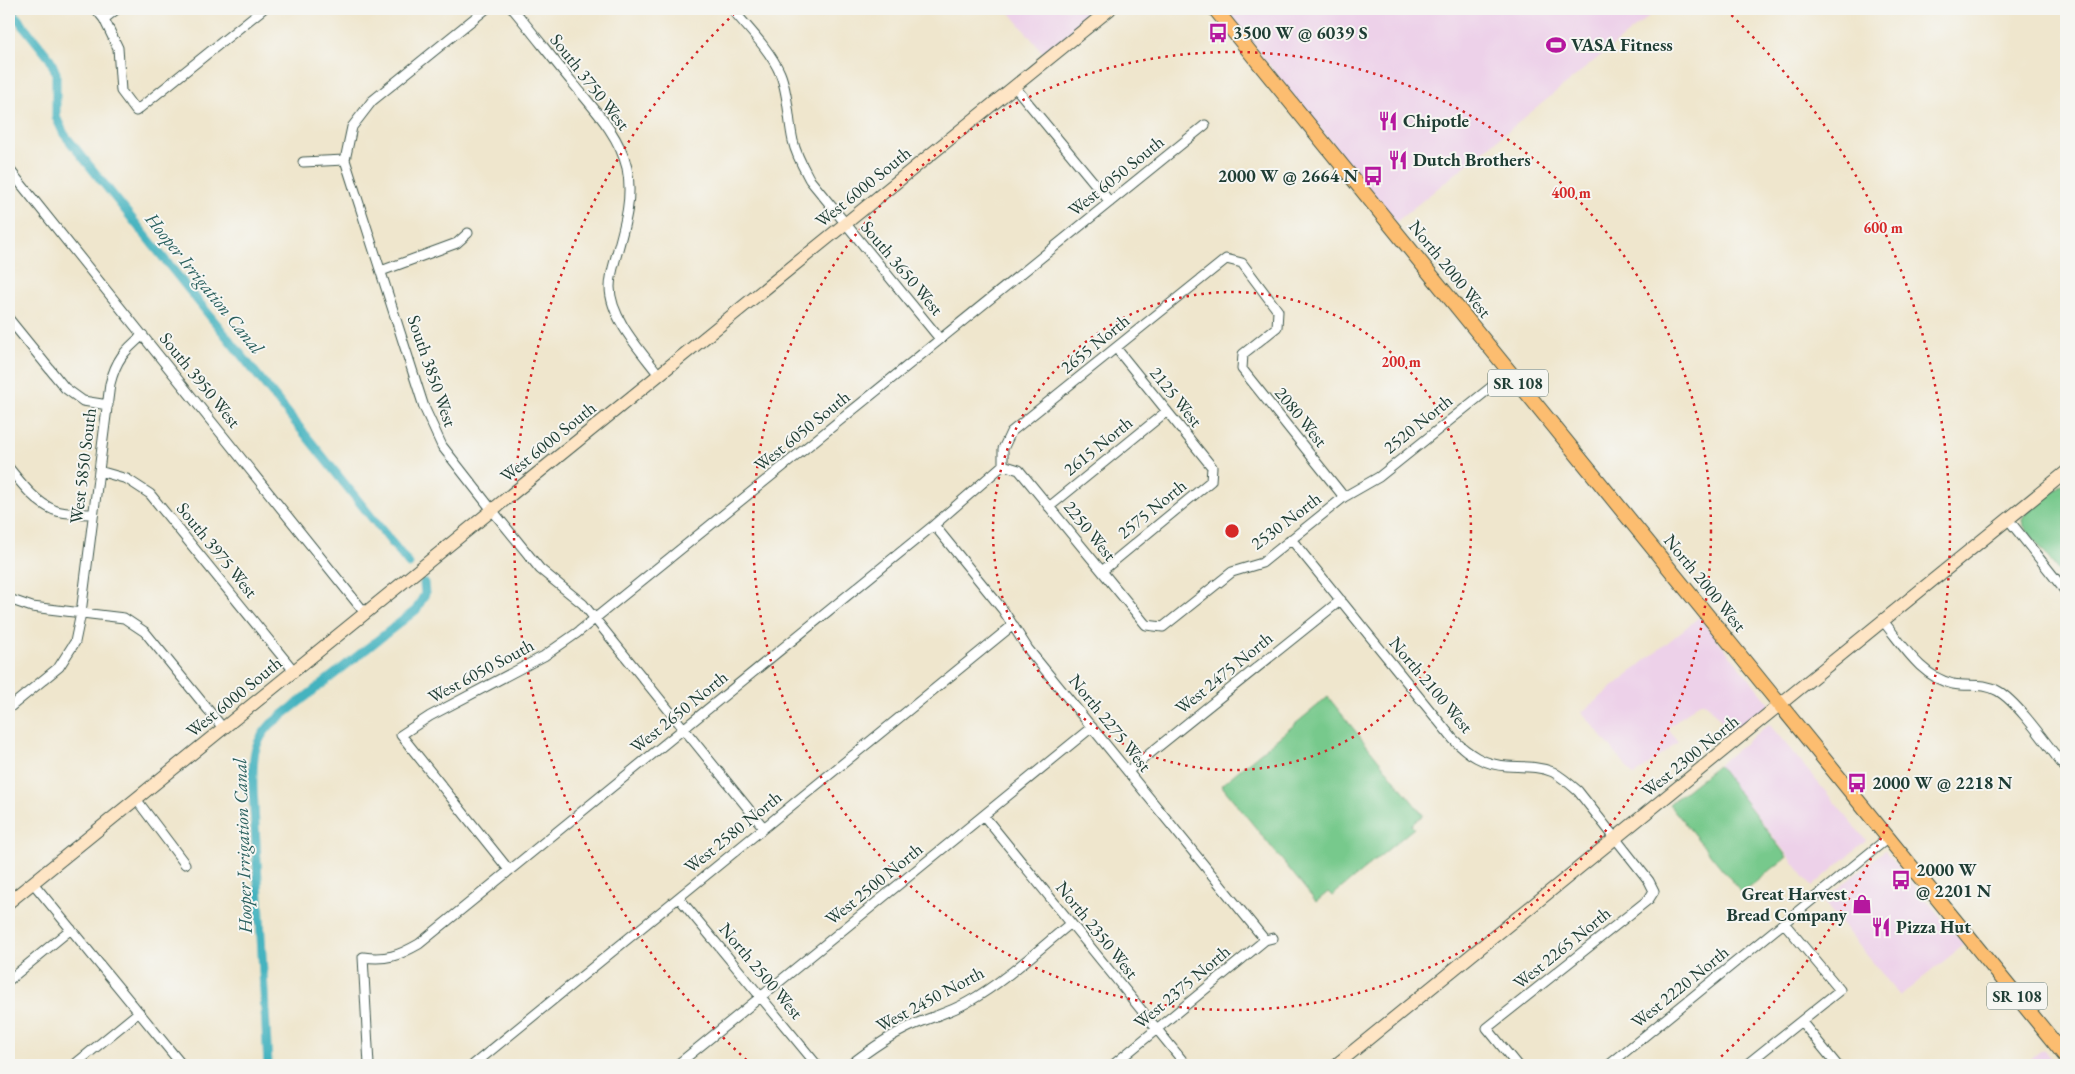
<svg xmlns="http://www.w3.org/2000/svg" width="2075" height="1074" font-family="'EB Garamond',serif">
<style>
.built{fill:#edd1e9}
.green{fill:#77c98c;stroke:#4b8360}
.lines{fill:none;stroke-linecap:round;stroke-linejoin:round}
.canal{stroke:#44b3bf;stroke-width:9}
.street-casing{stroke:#3e564b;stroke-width:11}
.secondary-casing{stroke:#3e564b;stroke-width:14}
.primary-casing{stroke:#3e564b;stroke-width:16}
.street{stroke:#fff;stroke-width:9}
.secondary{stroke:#fee5c5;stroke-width:12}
.primary{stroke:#fcbd6f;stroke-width:14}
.ring{fill:none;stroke:#d62828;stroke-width:2.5;stroke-dasharray:2.5 5}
.labels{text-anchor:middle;stroke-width:4;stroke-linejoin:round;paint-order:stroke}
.shield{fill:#f6f6f2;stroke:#60746d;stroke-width:1}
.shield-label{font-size:16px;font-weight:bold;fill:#1f3d34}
.poi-label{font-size:18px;font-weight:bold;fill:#1f3d34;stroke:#f6f6f2;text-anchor:start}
.street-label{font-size:18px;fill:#1f3d34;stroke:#f6f6f2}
.water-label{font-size:19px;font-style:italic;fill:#2a605e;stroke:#f6f6f2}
.centre{fill:#d62828;stroke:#f6f6f2;stroke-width:2.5}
.ring-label{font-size:15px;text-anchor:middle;font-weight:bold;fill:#d62828;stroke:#f6f6f2;stroke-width:4;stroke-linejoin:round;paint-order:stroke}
</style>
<rect width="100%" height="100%" fill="#f6f6f2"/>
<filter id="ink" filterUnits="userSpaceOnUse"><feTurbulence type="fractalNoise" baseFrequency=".02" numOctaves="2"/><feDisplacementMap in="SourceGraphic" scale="10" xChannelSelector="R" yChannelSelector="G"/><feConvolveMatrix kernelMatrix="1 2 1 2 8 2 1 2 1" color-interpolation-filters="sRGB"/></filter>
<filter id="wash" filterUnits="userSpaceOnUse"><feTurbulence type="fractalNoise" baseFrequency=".0096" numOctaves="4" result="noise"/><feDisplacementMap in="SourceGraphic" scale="20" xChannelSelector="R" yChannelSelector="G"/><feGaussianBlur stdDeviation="1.12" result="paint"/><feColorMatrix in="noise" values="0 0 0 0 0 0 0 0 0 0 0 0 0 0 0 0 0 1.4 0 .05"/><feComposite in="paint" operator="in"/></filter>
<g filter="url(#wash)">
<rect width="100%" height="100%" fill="#efe6cd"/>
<!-- built -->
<path class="built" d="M1007,9H1103L1044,54Z
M1224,9H1658L1396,222Z
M1699,617L1770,704L1734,735L1706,704L1700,702L1668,728L1678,742L1634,776L1582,712Z
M1769,724L1866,840L1812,887L1718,765Z
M1885,850L1964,945L1900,996L1823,901Z
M2043,1049L2056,1065H2023Z"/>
<!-- green -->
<path class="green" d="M2066,481V581L2023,525L2022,520L2024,515Z
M1328,697L1423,815L1411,825L1414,828L1332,896L1328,892L1316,902L1221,785Z
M1718,765L1787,857L1742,893L1669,804Z"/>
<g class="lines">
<!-- canal -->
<path class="canal" d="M10,9L50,59L56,73V117L64,134L409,564
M268,1065L253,788C253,761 251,745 271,724L416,610L425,594L424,583"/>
</g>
</g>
<g filter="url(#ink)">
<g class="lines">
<defs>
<path id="street" d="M96,9L104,19L118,48L121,91L136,111L263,9
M513,9C533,33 552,58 572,82C593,108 619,134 627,168C633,198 625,224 617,253C614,264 610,276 610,287C610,318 641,351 659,375
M732,9C748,28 770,50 780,73C789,95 788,119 793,141C796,155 803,167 810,180L940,339
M104,19L117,9
M1014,86L1110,202
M345,160L424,407L442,446L492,510L540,569L583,604L764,828
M303,162L345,160L352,127L372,101L486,9
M9,169L365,613
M381,271L457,243L468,233
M9,319L65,388L83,401L108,405
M1003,465L1019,470L1146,625L1163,627L1232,572L1262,563L1344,497L1379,477L1510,372
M1003,465V449L1011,432L1226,259L1242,263L1278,311L1277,327L1243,354L1242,369L1344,497
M9,468C22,484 35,502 54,510C65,515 82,513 93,514
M99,471L127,479L150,494L294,671
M1049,507L1167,411
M2008,519L2066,592
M934,525L1003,610L1028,649L1265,940
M1291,539L1453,739C1468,754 1484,765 1507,766C1523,767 1538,766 1553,772C1562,777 1570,784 1578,791L1649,881L1654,891L1649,899L1487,1028L1517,1065
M1102,571L1211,481L1212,467L1116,348
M9,599L32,607L124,618L145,632L223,728
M1883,621C1903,645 1921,677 1953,684C1969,687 1983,682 1998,691C2019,703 2050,749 2066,769
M9,708L59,667L75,642L81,613L110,384C116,360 124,351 143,335
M1128,771L1341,600
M136,799L185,864
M984,816L1186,1065
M509,870L401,735L430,716L544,656L577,633L1205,125
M33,883L182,1065
M679,898L817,1065
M9,980L71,929
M1801,1021L1837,1065
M74,1065L139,1012
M369,1065L363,957C387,960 398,956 419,944L934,525L1003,465
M473,1065L1013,625
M677,1065L1092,727
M850,1065C869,1050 889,1036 911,1026C930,1017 949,1013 968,1002C1005,981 1038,950 1071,923
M1113,1065L1265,940L1273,938
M1609,1065L1888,838
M1746,1065L1840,990L1784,923"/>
<path id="secondary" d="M9,902L1110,9
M1336,1065L2066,472"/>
<path id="primary" d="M1215,9L2066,1057"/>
</defs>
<!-- street casing -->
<use href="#street" class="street-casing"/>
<!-- secondary casing -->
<use href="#secondary" class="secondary-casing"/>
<!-- primary casing -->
<use href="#primary" class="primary-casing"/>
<!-- street -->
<use href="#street" class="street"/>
<!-- secondary -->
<use href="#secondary" class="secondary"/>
<!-- primary -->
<use href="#primary" class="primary"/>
</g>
</g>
<!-- distance rings -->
<g class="ring">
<circle cx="1232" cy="531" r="239"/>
<circle cx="1232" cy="531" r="479"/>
<path d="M752 1065A718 718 0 0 1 738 10M1726 10A718 718 0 0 1 1712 1065"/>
</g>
<!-- icons -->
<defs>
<symbol id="bus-bare" viewBox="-9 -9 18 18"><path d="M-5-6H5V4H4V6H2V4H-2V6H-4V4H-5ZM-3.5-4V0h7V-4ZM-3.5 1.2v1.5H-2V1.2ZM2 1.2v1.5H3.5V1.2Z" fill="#b5179e" stroke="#f6f6f2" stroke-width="2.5" paint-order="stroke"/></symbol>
<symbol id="stadium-bare" viewBox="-9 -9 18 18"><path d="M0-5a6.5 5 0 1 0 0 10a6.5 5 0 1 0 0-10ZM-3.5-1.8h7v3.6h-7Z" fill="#b5179e" stroke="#f6f6f2" stroke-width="2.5" paint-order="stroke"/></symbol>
<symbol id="restaurant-bare" viewBox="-9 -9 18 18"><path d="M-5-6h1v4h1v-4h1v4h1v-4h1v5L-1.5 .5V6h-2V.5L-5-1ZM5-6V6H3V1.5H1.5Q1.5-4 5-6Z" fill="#b5179e" stroke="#f6f6f2" stroke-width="2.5" paint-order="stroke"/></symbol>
<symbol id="shop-bare" viewBox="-9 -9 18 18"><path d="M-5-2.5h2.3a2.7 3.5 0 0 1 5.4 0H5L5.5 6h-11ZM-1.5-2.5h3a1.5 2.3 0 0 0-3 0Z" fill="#b5179e" stroke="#f6f6f2" stroke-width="2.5" paint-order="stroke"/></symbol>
</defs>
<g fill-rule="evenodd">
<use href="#bus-bare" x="1204" y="19" width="28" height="28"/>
<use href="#stadium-bare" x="1542" y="31" width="28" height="28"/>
<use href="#restaurant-bare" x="1374" y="107" width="28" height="28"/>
<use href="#restaurant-bare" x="1384" y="146" width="28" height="28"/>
<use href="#bus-bare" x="1359" y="162" width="28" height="28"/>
<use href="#bus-bare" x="1843" y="769" width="28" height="28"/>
<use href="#bus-bare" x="1887" y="866" width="28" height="28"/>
<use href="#shop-bare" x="1848" y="890" width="28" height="28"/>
<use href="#restaurant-bare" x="1867" y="913" width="28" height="28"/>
</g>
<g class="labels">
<!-- shield labels -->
<g class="shield">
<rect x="1488" y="369.5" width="60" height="27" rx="4"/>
<rect x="1987" y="982.5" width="60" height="27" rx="4"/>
</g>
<g class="shield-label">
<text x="1518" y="389">SR 108</text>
<text x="2017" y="1002">SR 108</text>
</g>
<!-- poi labels -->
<g class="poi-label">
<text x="1233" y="39">3500 W @ 6039 S</text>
<text x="1571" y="51">VASA Fitness</text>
<text x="1403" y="127">Chipotle</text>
<text x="1413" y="166">Dutch Brothers</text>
<text x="1358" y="182" text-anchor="end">2000 W @ 2664 N</text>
<text x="1872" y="789">2000 W @ 2218 N</text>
<text x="1916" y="876">2000 W<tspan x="1916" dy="21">@ 2201 N</tspan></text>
<text x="1847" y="900" text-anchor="end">Great Harvest<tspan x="1847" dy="21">Bread Company</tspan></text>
<text x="1896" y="933">Pizza Hut</text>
</g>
<!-- street labels -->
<g class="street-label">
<text transform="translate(590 82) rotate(52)" y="6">South 3750 West</text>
<text transform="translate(1116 176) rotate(-39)" y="6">West 6050 South</text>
<text transform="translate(863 187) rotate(-39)" y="6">West 6000 South</text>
<text transform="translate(902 268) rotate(50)" y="6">South 3650 West</text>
<text transform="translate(1450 269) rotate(51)" y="6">North 2000 West</text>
<text transform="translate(1095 344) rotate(-39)" y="6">2655 North</text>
<text transform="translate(432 371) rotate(71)" y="6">South 3850 West</text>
<text transform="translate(200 380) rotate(51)" y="6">South 3950 West</text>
<text transform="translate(1176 397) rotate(51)" y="6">2125 West</text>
<text transform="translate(1301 417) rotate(51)" y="6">2080 West</text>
<text transform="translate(1418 424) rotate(-39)" y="6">2520 North</text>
<text transform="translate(802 431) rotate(-39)" y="6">West 6050 South</text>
<text transform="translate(548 442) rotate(-39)" y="6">West 6000 South</text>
<text transform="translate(1098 446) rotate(-39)" y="6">2615 North</text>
<text transform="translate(83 466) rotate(-83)" y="6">West 5850 South</text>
<text transform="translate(1152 509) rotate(-39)" y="6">2575 North</text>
<text transform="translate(1286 521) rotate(-37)" y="6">2530 North</text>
<text transform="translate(1090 531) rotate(51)" y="6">2250 West</text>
<text transform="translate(217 550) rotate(51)" y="6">South 3975 West</text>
<text transform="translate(1705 583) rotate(51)" y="6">North 2000 West</text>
<text transform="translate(481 671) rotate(-28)" y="6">West 6050 South</text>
<text transform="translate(1224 673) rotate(-39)" y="6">West 2475 North</text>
<text transform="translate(1431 685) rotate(50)" y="6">North 2100 West</text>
<text transform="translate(234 697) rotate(-39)" y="6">West 6000 South</text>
<text transform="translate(679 712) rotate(-39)" y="6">West 2650 North</text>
<text transform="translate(1110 723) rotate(51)" y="6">North 2275 West</text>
<text transform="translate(1690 756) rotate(-39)" y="6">West 2300 North</text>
<text transform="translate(733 832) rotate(-39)" y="6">West 2580 North</text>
<text transform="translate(874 884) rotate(-39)" y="6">West 2500 North</text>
<text transform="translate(1097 930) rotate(51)" y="6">North 2350 West</text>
<text transform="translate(1562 948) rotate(-39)" y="6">West 2265 North</text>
<text transform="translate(761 971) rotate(50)" y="6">North 2500 West</text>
<text transform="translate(1182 987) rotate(-40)" y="6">West 2375 North</text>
<text transform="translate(1680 987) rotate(-39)" y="6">West 2220 North</text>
<text transform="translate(930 999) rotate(-28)" y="6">West 2450 North</text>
</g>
<!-- water labels -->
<g class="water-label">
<text transform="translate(205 283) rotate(51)" y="7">Hooper Irrigation Canal</text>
<text transform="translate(242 846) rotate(-92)" y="7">Hooper Irrigation Canal</text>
</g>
</g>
<circle cx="1232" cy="531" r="8" class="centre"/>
<g class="ring-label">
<text x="1571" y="198">400 m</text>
<text x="1883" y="233">600 m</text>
<text x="1401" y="367">200 m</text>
</g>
<!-- margin -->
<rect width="2075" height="1074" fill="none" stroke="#f6f6f2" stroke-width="30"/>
</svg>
